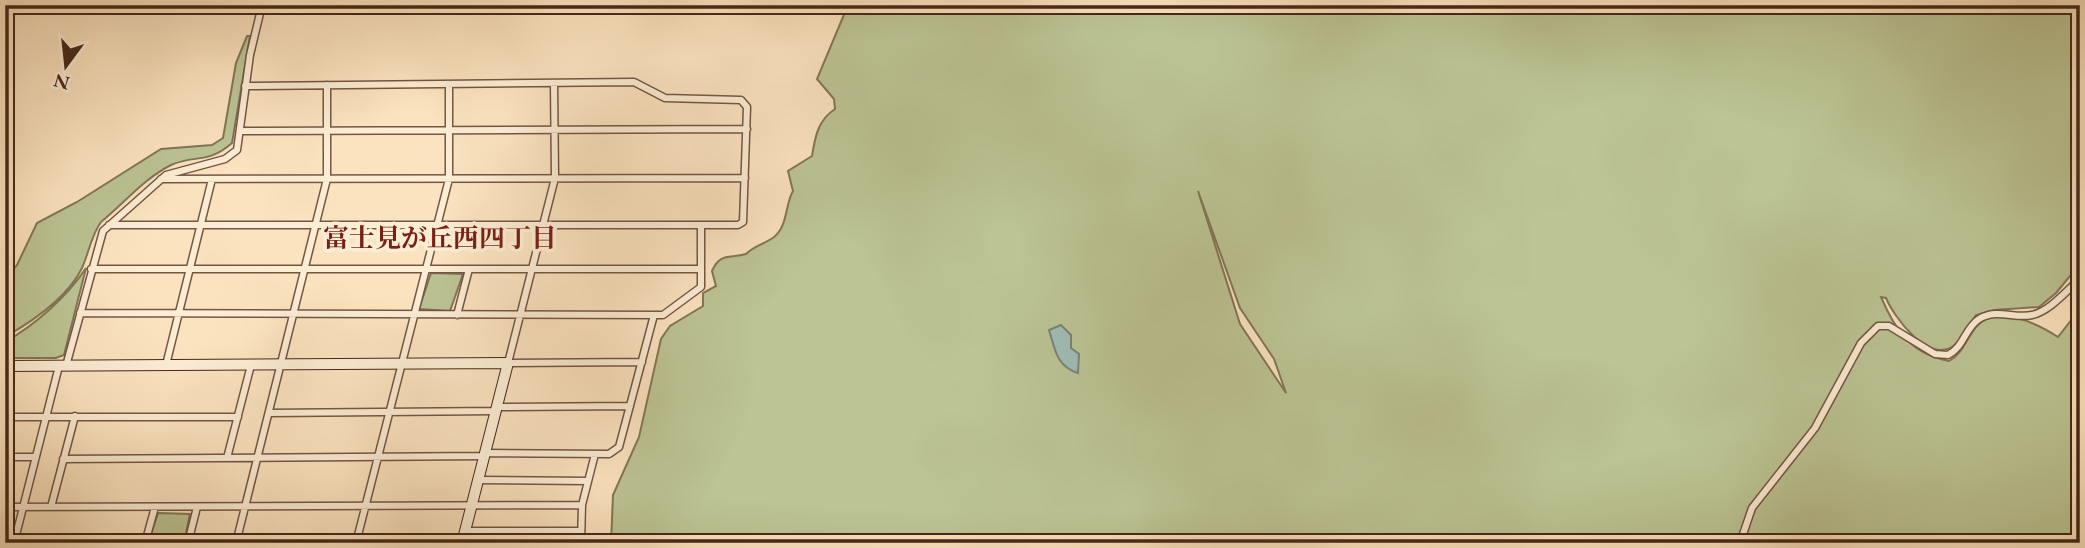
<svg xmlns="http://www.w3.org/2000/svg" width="2085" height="548" font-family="'EB Garamond','Noto Serif JP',serif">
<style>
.green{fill:#bcc494;stroke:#827656;stroke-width:2;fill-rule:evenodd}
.water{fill:#9fbeb6;stroke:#7c8277;stroke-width:2}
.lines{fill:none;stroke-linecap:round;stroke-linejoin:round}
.stream{stroke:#7c8277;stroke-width:2.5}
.street-casing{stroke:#745642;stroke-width:9}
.secondary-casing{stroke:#472718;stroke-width:12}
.street{stroke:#fcedd5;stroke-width:6}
.secondary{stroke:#fcedd5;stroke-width:10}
.labels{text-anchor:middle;stroke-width:7;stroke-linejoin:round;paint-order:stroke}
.neighbourhood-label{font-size:26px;font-weight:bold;fill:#7a1f14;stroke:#fcedd5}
</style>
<rect width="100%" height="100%" fill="#fbe3bf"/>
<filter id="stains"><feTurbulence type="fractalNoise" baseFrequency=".00286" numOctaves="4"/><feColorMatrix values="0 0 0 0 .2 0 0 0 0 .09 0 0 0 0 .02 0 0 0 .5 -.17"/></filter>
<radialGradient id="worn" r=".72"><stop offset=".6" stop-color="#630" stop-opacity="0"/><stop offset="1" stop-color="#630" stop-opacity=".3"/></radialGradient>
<!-- green -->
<path class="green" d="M848,5H2080V207L2075,211L2073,219L2080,225V264L2056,293L2039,307L1994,310L1976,315C1969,325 1962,341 1952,347C1927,362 1894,317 1886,298L1881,297C1895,330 1911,354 1949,361C1963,353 1966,340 1976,327C1996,303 2038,324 2058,337L2080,309V543H611L613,495L639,437L661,339L670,326L703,306V293L716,286L712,271C720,252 730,259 746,254C755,245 765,244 774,237C788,226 785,204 793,191L788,171L812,156C815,137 818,120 835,109L834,99L817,79ZM1198,191L1240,308L1274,359L1286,393L1240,324Z
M247,36H250L232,143C207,165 195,154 171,165C145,178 123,204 101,222C91,236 89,252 82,268C68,297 33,321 5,337V279L17,265L37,223L77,202L161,149L212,145L223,138L236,63Z
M86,268L64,355L56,358H5V342C35,325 67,297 86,268Z
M431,273L463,274L450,311L419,309Z
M158,513L190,514L184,543H148Z"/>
<!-- water -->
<path class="water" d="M1061,325L1071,335V348L1079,354L1078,373C1056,366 1055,349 1049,330Z"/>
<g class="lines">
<!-- stream -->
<path class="stream" d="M785,543L792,538"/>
<defs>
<path id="street" d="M554,83L555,178L508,363L642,362
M240,131L747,129
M161,179L745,178
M109,225H738L743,222L747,107L741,100L665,98L634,82L245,86
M91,269H701
M80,313L663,315L701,287V225
M457,315L469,269
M166,365L212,179
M66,366L103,231L166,175L225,159L237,150L250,55L262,5
M497,407L630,406
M269,413L496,411
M5,417H238
M485,453L609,454L619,447L654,315
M5,457H36
M227,458L251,365
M63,459L485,456
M478,480L588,481
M5,507L582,505
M51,507L75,416
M465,531H581
M14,543L59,366
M145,543L155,507
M188,543L197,507
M236,543L327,179V85
M356,543L449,179V84
M581,543L582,505L595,454
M1740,543L1752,508L1815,428L1861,343L1878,326H1889L1935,354L1948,355C1964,347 1965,328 1979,319C1997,308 2014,319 2032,315C2050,311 2066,291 2080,279"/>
<path id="secondary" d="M5,366L508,363L462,543"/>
</defs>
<!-- street casing -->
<use href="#street" class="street-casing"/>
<!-- secondary casing -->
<use href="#secondary" class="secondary-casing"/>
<!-- street -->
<use href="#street" class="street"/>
<!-- secondary -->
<use href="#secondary" class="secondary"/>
</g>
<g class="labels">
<!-- neighbourhood labels -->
<g class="neighbourhood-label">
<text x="440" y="247">富士見が丘西四丁目</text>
</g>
</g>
<!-- margin -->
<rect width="2085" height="548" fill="none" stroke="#fbe3bf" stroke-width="28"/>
<rect x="7" y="7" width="2071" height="534" fill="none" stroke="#472718" stroke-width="3.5"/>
<rect x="14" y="14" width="2057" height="520" fill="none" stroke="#472718" stroke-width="2"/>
<!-- north arrow -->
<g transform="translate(66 66) rotate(195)" stroke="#fcedd5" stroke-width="5" paint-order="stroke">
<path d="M0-5L12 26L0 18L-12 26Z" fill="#472718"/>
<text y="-10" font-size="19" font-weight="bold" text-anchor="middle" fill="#472718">N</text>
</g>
<rect width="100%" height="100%" filter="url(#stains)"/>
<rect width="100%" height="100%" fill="url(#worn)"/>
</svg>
